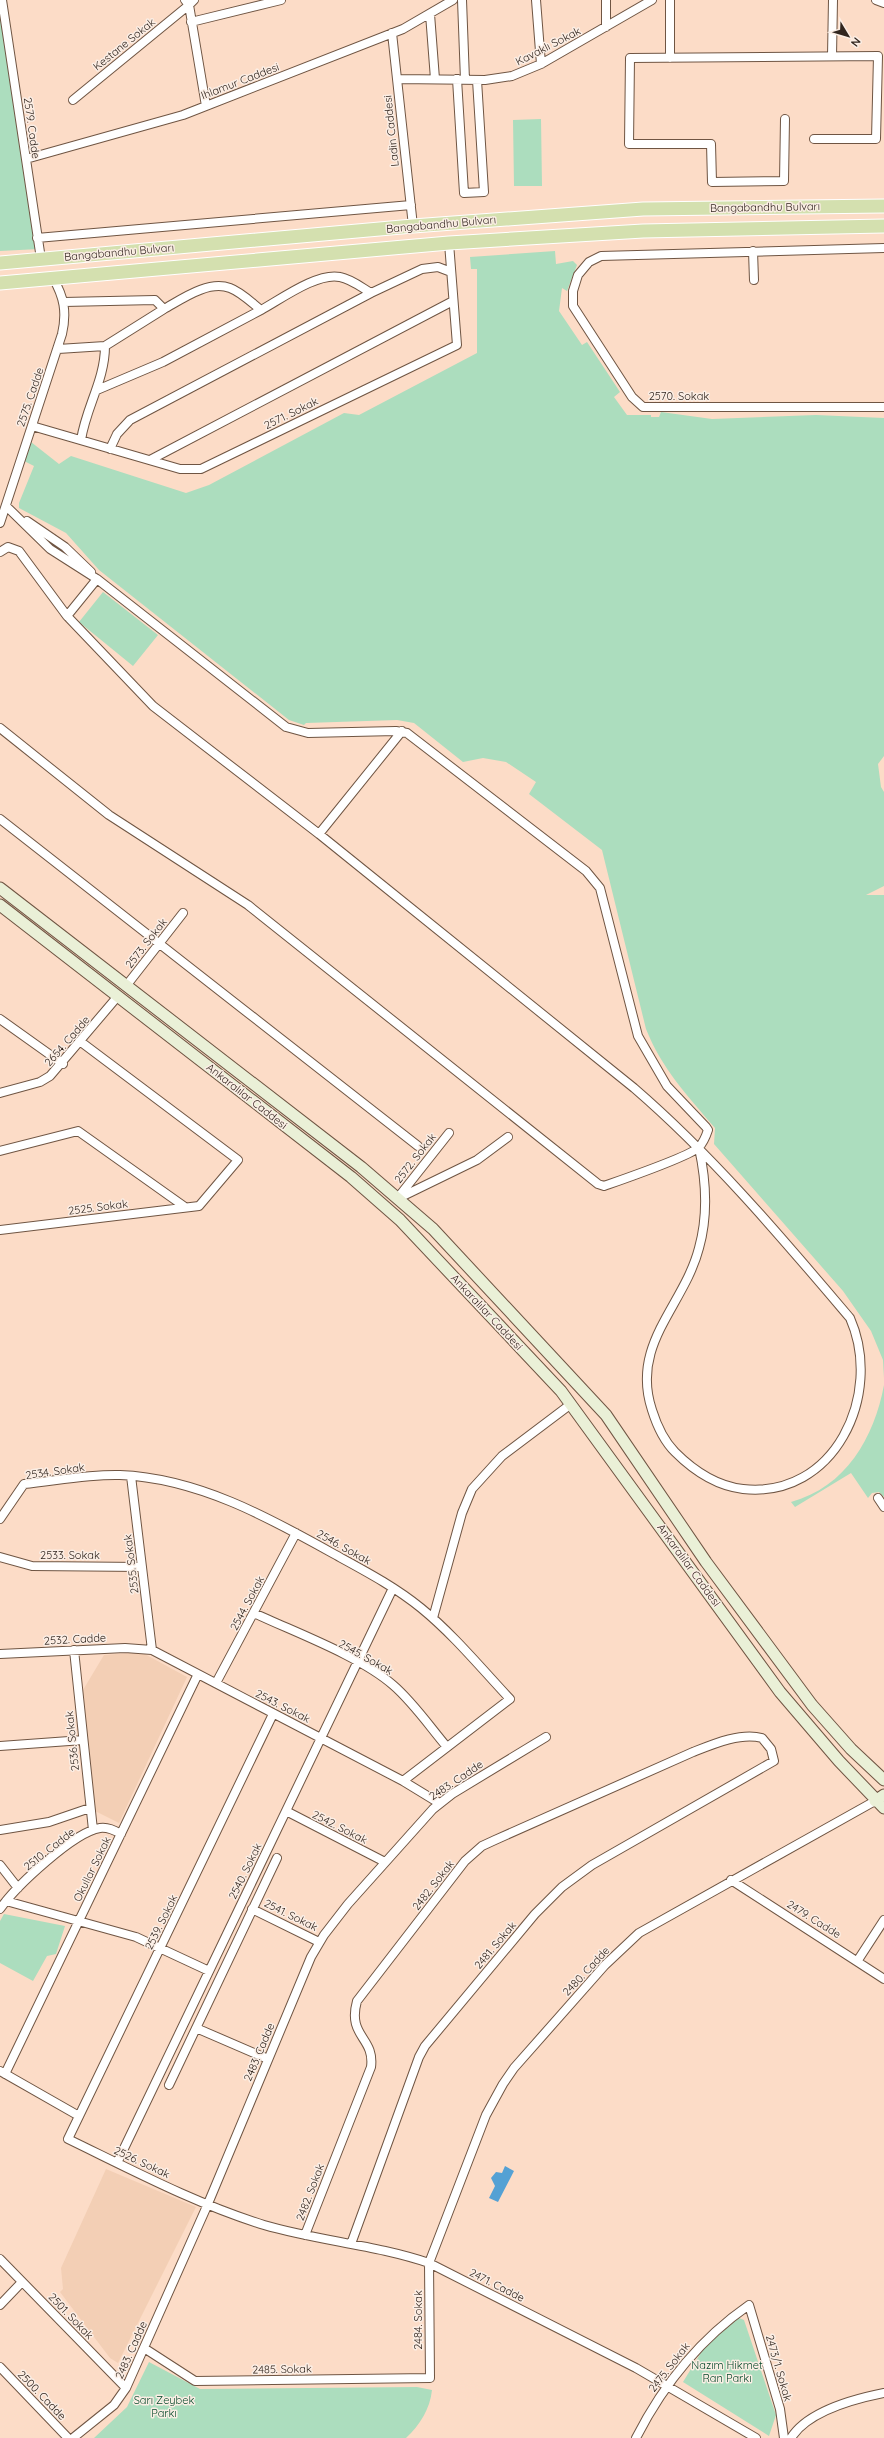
<svg xmlns="http://www.w3.org/2000/svg" width="884" height="2438" font-family="Quicksand,sans-serif">
<style>
.built{fill:#f3cfb5}
.green{fill:#acddbe}
.water{fill:#54a1d4}
.lines{fill:none;stroke-linecap:round;stroke-linejoin:round}
.street-casing{stroke:#6f5543;stroke-width:10}
.secondary-casing{stroke:#6f5543;stroke-width:13}
.primary-casing{stroke:#fff;stroke-width:15}
.street{stroke:#fff;stroke-width:8}
.secondary{stroke:#eaf0d7;stroke-width:11}
.primary{stroke:#d4e0af;stroke-width:13}
.labels{text-anchor:middle;stroke-width:3;stroke-linejoin:round;paint-order:stroke}
.street-label{font-size:11px;fill:#31251e;stroke:#fbeee5}
.park-label{font-size:11px;fill:#064a2b;stroke:#fbeee5}
</style>
<rect width="100%" height="100%" fill="#fcdcc7"/>
<!-- built -->
<path class="built" d="M141,1652L187,1677L119,1823L95,1811L86,1741L83,1690L104,1655Z
M106,2169L196,2207L118,2363L110,2358L60,2292L63,2289L61,2268Z"/>
<!-- green -->
<path class="green" d="M0,0L39,249L0,251Z
M541,119L542,186H514L513,120Z
M555,251L556,264L573,261L577,265L567,291L562,288L559,311L582,345L587,342L620,392L614,397L627,415H651V417H659L661,412L712,419L816,415L884,418V756L878,764L881,787L884,792V886L866,895H884V1378L883,1360L871,1331L843,1291L714,1144L715,1128C687,1095 662,1069 646,1029L602,850L529,794L536,782L506,762L483,758L463,762L414,723L397,720L306,723L304,725L289,720L99,570L66,533L19,508V503L34,466L24,461L31,442L59,464L71,456L186,493L209,485L344,413L359,415L477,353V269H471L470,257Z
M103,592L158,635L133,666L79,622Z
M884,1385V1497L879,1492L872,1493L868,1498L851,1473L795,1507L791,1502C846,1487 874,1438 884,1385Z
M4,1914L65,1926L56,1954L47,1956L33,1981L0,1963V1921Z
M739,2318L744,2320L776,2415L769,2436L683,2382L705,2346Z
M149,2362L200,2389L417,2387L432,2390C430,2409 420,2425 406,2438H94L127,2407Z"/>
<!-- water -->
<path class="water" d="M505,2166L514,2171L498,2202L489,2198L495,2186L491,2178L496,2172L502,2173Z"/>
<g class="lines">
<defs>
<path id="street" d="M2,0L41,259
M194,0L189,5L206,106
M462,0L465,80
M536,0L541,64
M606,0V27
M670,0V58
M876,0L884,3
M430,14L435,79
M191,22L281,0
M392,33L413,226
M832,56L833,0
M397,79L485,80L512,76L541,64L652,0
M457,79L464,193L484,192L477,80
M73,100L189,5L185,0
M785,119L784,181L712,182L711,144H629L630,58L878,56L876,139H814
M26,159L183,115L403,29L453,0
M37,238L411,205
M884,248L601,256L589,262L578,275L573,291V306L632,397L643,407H884
M753,251L754,280
M64,302L155,300L164,309C182,299 208,280 230,288C241,292 252,303 261,310C281,299 318,272 340,277C351,279 361,287 371,293
M105,346L164,309
M58,349L105,346C105,380 86,407 81,440
M97,390L163,362L261,310
M32,426L180,469H201L457,345L449,243
M110,449L117,434L130,420L371,293L422,269L438,267L451,272
M150,460L453,301
M6,506L50,549L97,579
M27,521L65,547L91,572
M0,523L62,334C67,312 64,297 53,278
M0,552L8,547L19,551L67,616L97,579L286,727L308,733L396,731L407,733L586,871L600,888L638,1036L667,1086L706,1127L708,1130C706,1136 703,1143 699,1147C691,1156 621,1180 604,1186L598,1184L248,905L109,815L0,728
M67,616L153,706L319,834L402,731
M0,819L418,1146
M319,834L634,1088C714,1157 782,1238 850,1318C884,1395 834,1499 743,1489C717,1486 694,1471 675,1452C663,1440 657,1426 652,1410C630,1344 684,1306 699,1248C708,1216 706,1180 699,1148
M126,986L183,913
M0,1019L63,1064
M0,1093L40,1082L50,1076L118,996
M0,1151L78,1131L185,1207
M400,1195L449,1133
M399,1198L477,1160L508,1137
M0,1230L199,1206L238,1160L81,1042
M131,1476L152,1650
M878,1498L884,1507
M0,1519L24,1484C55,1481 88,1474 120,1475C197,1478 268,1517 334,1554C363,1570 394,1586 421,1608C453,1634 481,1668 510,1699L403,1781
M0,1557L32,1566L142,1567
M254,1613C294,1632 360,1656 393,1685C413,1702 430,1727 447,1747
M433,1618L462,1513L472,1489L502,1456L571,1404
M74,1650L93,1830
M0,1654L125,1648L152,1650L403,1781L439,1803
M216,1683L296,1533
M273,1714L68,2139C132,2170 196,2204 264,2225C319,2241 376,2245 429,2263L636,2368L756,2438
M0,1746L83,1740
M286,1811L385,1862
M0,1830L49,1822L90,1808
M0,1865L18,1888
M731,1880L884,1979
M6,1901L136,1937L209,1971
M0,1909C16,1886 74,1832 100,1828C108,1827 114,1830 121,1834
M252,1909L319,1942
M858,1960L884,1920
M196,2028L268,2059
M0,2071L79,2116
M5,2074L198,1674
M169,2085L277,1858
M117,2163L393,1588
M305,2235L371,2067C375,2037 347,2037 357,2001L465,1861L482,1846L495,1840L693,1752C713,1744 741,1732 762,1738L771,1749L774,1761L592,1865L562,1887L535,1914L425,2046L419,2057L351,2244
M0,2259L126,2388
M0,2305L22,2282
M144,2348L195,2381L430,2378L429,2263L486,2115L503,2084L514,2068L605,1965L639,1933L875,1801
M0,2367L68,2438
M73,2438L114,2405L126,2388L207,2206L311,1957L324,1935L348,1904L433,1809L452,1794L546,1737
M636,2438C663,2385 700,2339 749,2305L780,2409L784,2438
M791,2438C808,2411 854,2399 884,2393"/>
<path id="secondary" d="M0,888L361,1167L433,1229L606,1415L706,1562L812,1705L851,1749L884,1780
M0,905L351,1177L400,1220L561,1391L780,1692L839,1761L884,1808
M875,1801L884,1795"/>
<path id="primary" d="M0,263L413,226L643,209L884,206
M0,283L449,243L643,231L884,226"/>
</defs>
<!-- street casing -->
<use href="#street" class="street-casing"/>
<!-- secondary casing -->
<use href="#secondary" class="secondary-casing"/>
<!-- primary casing -->
<use href="#primary" class="primary-casing"/>
<!-- street -->
<use href="#street" class="street"/>
<!-- secondary -->
<use href="#secondary" class="secondary"/>
<!-- primary -->
<use href="#primary" class="primary"/>
</g>
<g class="labels">
<!-- street labels -->
<g class="street-label">
<text transform="translate(124 44) rotate(-39)" y="4">Kestane Sokak</text>
<text transform="translate(548 46) rotate(-27)" y="4">Kavaklı Sokak</text>
<text transform="translate(240 81) rotate(-21)" y="4">Ihlamur Caddesi</text>
<text transform="translate(32 128) rotate(82)" y="4">2579. Cadde</text>
<text transform="translate(391 131) rotate(-96)" y="4">Ladin Caddesi</text>
<text transform="translate(765 207) rotate(-1)" y="4">Bangabandhu Bulvarı</text>
<text transform="translate(441 224) rotate(-5)" y="4">Bangabandhu Bulvarı</text>
<text transform="translate(119 252) rotate(-5)" y="4">Bangabandhu Bulvarı</text>
<text x="679" y="400">2570. Sokak</text>
<text transform="translate(30 397) rotate(-71)" y="4">2575. Cadde</text>
<text transform="translate(291 413) rotate(-26)" y="4">2571. Sokak</text>
<text transform="translate(146 943) rotate(-52)" y="4">2573. Sokak</text>
<text transform="translate(67 1041) rotate(-49)" y="4">2654. Cadde</text>
<text transform="translate(247 1096) rotate(38)" y="4">Ankaralılar Caddesi</text>
<text transform="translate(415 1158) rotate(-52)" y="4">2572. Sokak</text>
<text transform="translate(98 1207) rotate(-7)" y="4">2525. Sokak</text>
<text transform="translate(487 1312) rotate(47)" y="4">Ankaralılar Caddesi</text>
<text transform="translate(55 1471) rotate(-8)" y="4">2534. Sokak</text>
<text transform="translate(344 1547) rotate(29)" y="4">2546. Sokak</text>
<text x="70" y="1559">2533. Sokak</text>
<text transform="translate(131 1564) rotate(-97)" y="4">2535. Sokak</text>
<text transform="translate(689 1565) rotate(54)" y="4">Ankaralılar Caddesi</text>
<text transform="translate(247 1603) rotate(-62)" y="4">2544. Sokak</text>
<text transform="translate(75 1639) rotate(-3)" y="4">2532. Cadde</text>
<text transform="translate(366 1657) rotate(29)" y="4">2545. Sokak</text>
<text transform="translate(283 1706) rotate(27)" y="4">2543. Sokak</text>
<text transform="translate(72 1741) rotate(-96)" y="4">2536. Sokak</text>
<text transform="translate(456 1780) rotate(-34)" y="4">2483. Cadde</text>
<text transform="translate(340 1827) rotate(27)" y="4">2542. Sokak</text>
<text transform="translate(49 1849) rotate(-38)" y="4">2510. Cadde</text>
<text transform="translate(92 1869) rotate(-64)" y="4">Okullar Sokak</text>
<text transform="translate(245 1871) rotate(-64)" y="4">2540. Sokak</text>
<text transform="translate(433 1885) rotate(-52)" y="4">2482. Sokak</text>
<text transform="translate(291 1915) rotate(26)" y="4">2541. Sokak</text>
<text transform="translate(814 1919) rotate(32)" y="4">2479. Cadde</text>
<text transform="translate(161 1922) rotate(-64)" y="4">2539. Sokak</text>
<text transform="translate(495 1945) rotate(-50)" y="4">2481. Sokak</text>
<text transform="translate(586 1971) rotate(-47)" y="4">2480. Cadde</text>
<text transform="translate(259 2052) rotate(-67)" y="4">2483. Cadde</text>
<text transform="translate(142 2162) rotate(25)" y="4">2526. Sokak</text>
<text transform="translate(310 2192) rotate(-69)" y="4">2482. Sokak</text>
<text transform="translate(497 2285) rotate(27)" y="4">2471. Cadde</text>
<text transform="translate(71 2316) rotate(46)" y="4">2501. Sokak</text>
<text transform="translate(418 2320) rotate(-90)" y="4">2484. Sokak</text>
<text transform="translate(131 2350) rotate(-66)" y="4">2483. Cadde</text>
<text transform="translate(669 2367) rotate(-52)" y="4">2475. Sokak</text>
<text transform="translate(779 2368) rotate(74)" y="4">2473/1. Sokak</text>
<text transform="translate(282 2369) rotate(-1)" y="4">2485. Sokak</text>
<text transform="translate(42 2395) rotate(46)" y="4">2500. Cadde</text>
</g>
<!-- park labels -->
<g class="park-label">
<text x="727" y="2369">Nazım Hikmet<tspan x="727" dy="13">Ran Parkı</tspan></text>
<text x="164" y="2404">Sarı Zeybek<tspan x="164" dy="13">Parkı</tspan></text>
</g>
</g>
<!-- north arrow -->
<g transform="translate(848 36) rotate(128)" stroke="#fbeee5" stroke-width="3" paint-order="stroke">
<path d="M0-3L7 15L0 10L-7 15Z" fill="#31251e"/>
<text y="-6" font-size="11" font-weight="bold" text-anchor="middle" fill="#31251e">N</text>
</g>
</svg>
